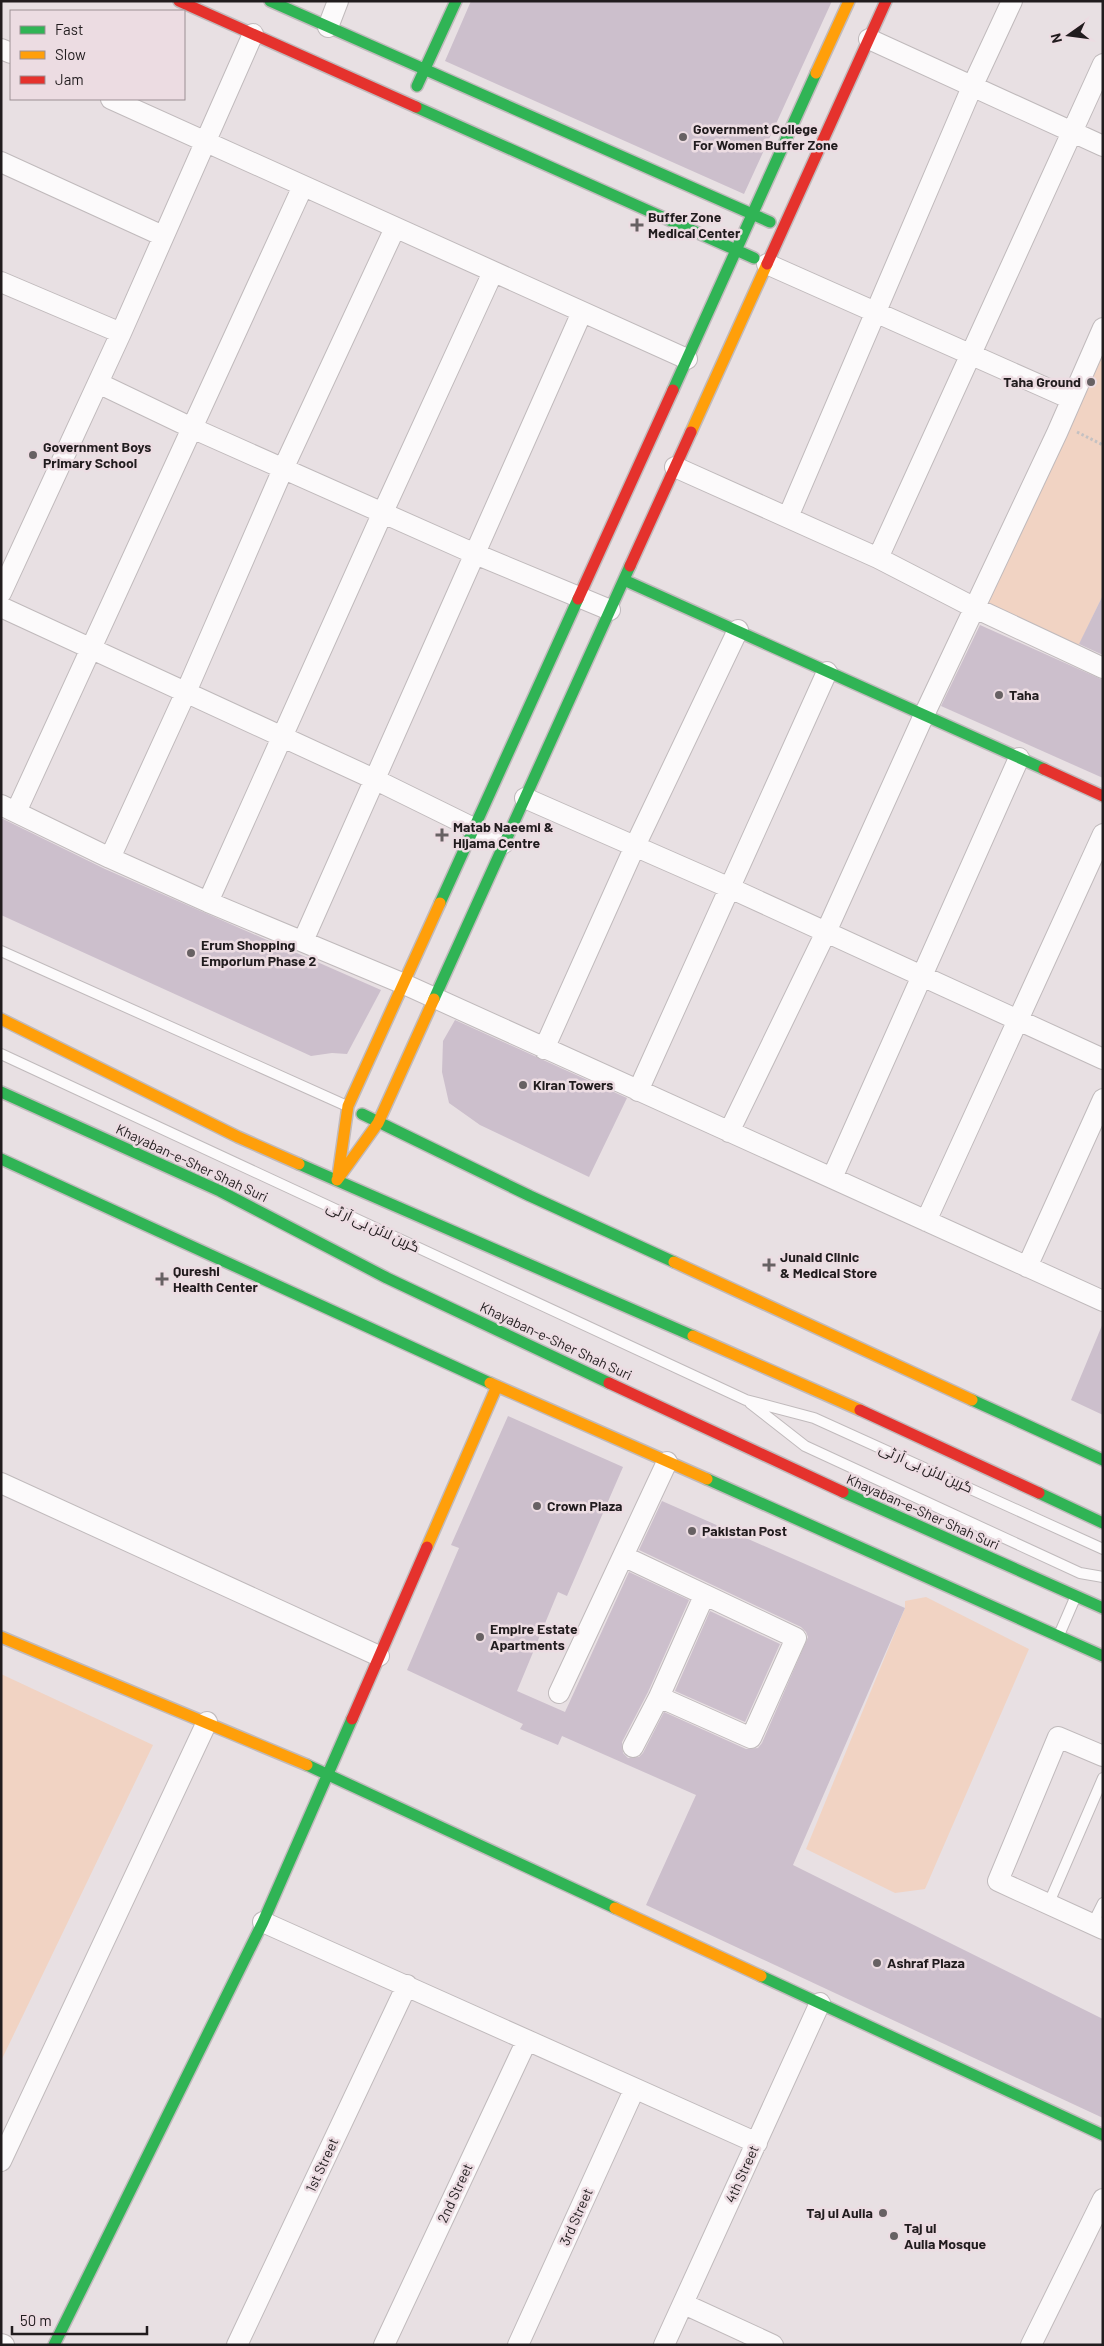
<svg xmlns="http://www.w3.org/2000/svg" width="1104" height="2346" font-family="Barlow,Cairo,sans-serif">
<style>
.green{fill:#f1d3c3}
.building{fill:#ccbfcc}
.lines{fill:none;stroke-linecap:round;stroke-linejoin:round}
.lane-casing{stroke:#c0babc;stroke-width:12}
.street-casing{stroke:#c0babc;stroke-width:22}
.fast-casing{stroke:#c0babc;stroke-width:14}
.slow-casing{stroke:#c0babc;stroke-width:14}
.jam-casing{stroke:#c0babc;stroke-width:14}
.path{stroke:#c4c1c2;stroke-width:3;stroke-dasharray:2.5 2.5;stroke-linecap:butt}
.lane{stroke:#fcfafb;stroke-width:10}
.street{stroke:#fcfafb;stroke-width:20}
.fast{stroke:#30b455;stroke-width:11}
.slow{stroke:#ff9f0a;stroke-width:11}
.jam{stroke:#e5322d;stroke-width:11}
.poi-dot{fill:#676163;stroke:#ecdce2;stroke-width:2}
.labels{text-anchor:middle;stroke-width:5;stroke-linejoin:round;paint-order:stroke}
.poi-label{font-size:14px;font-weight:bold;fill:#211c1e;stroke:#ecdce2;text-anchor:start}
.street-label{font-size:14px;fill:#211c1e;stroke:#ecdce2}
</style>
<rect width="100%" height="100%" fill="#e8e0e3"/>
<!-- green -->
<path class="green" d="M1103,330V595L1078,647L978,602Z
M926,1597L1029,1649L925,1889L895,1893L806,1849L905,1608V1601Z
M1,1674L153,1745L1,2061Z"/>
<!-- building -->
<path class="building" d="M471,1H832L744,194L445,61Z
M1103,595V655L1079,644Z
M980,625L1103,680V778L941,706Z
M1,818L105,869L381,990L347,1054L332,1053L311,1056L1,915Z
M455,1020L627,1098L589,1177L480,1125L449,1103L442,1072L443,1041Z
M1103,1323V1415L1071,1400Z
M508,1416L623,1467L567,1596L558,1592L517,1691L565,1712L629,1572L689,1600L648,1692L622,1742L623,1753L628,1758L639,1757L643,1753L664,1712L746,1749L758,1748L762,1743L808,1637L806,1632L801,1627L639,1550L662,1501L905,1608L793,1865L1103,2019V2118L646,1905L696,1795L562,1736L558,1745L520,1729L523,1724L407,1670L459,1548L451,1545Z
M710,1611L780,1644L745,1722L675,1691Z"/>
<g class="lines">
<defs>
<path id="lane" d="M1,951L347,1106
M1,1054L746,1400L814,1418L1103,1549
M750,1403L805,1446L1080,1573L1103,1577
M1059,1635L1075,1598
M1048,1905L1103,1778
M1092,1925L1103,1903"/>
<path id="street" d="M328,27L338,1
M869,39L1103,146
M1,49L11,53
M111,99L687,359
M1,162L163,236
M767,264L1071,399
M1,282L121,333
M98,383L192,428L473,553L610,610
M675,467L878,558L975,608L1103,668
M788,517L972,87L1012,1
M878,558L1103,64
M1,593L121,333L253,34
M1,607L376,780L504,843
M525,798L730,888L1103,1059
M1,805L110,858L208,902L404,984L1103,1301
M16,812L303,186
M110,858L186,692L283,469L395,228
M208,902L383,512L493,272
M303,941C397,732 488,521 582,312
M544,1049L635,846L738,630
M638,1091L827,672
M729,1132L826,932L924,715L1057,433L1103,328
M832,1178L1019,758
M926,1221L1103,834
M1027,1267L1103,1099
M1,1483L379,1656
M559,1693L623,1556
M659,1697L704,1596
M633,1747L659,1697L751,1738L796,1638L623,1556L667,1462
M1103,1756L1058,1737L998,1881L1103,1929
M263,1922L757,2143
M1,2161L207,1722
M684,2304L773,2345
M1,2344L4,2345
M237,2345L407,1985
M384,2345L527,2040
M518,2345L634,2090
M664,2345L820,2003
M1031,2345L1103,2199"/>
<path id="fast" d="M270,1L770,222
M417,86L456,1
M416,107L754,258
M673,390L816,73
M624,580L1044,769
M440,903L578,599
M434,999L630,566
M1,1092L220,1191L387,1278L609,1383
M362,1114L530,1196L674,1262
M1,1159L490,1383
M299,1164L693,1336
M972,1400L1103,1460
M707,1479L1103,1656
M843,1492L1103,1608
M1039,1493L1103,1523
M307,1765L615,1908
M761,1976L1103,2135
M54,2345L263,1922L352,1719"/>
<path id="slow" d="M816,73L849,1
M691,432L767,264
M1,1019L238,1137L299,1164
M338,1176L348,1106L440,903
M337,1180L378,1123L434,999
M674,1262L972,1400
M693,1336L860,1410
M490,1383L707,1479
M427,1547L497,1386
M1,1637L307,1765
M615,1908L761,1976"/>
<path id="jam" d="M179,1L416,107
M767,264L886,1
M630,566L691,432
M578,599L673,390
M1044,769L1103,796
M609,1383L843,1492
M860,1410L1039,1493
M352,1719L427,1547"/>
</defs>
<!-- lane casing -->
<use href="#lane" class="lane-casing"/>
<!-- street casing -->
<use href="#street" class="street-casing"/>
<!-- fast casing -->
<use href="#fast" class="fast-casing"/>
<!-- slow casing -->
<use href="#slow" class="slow-casing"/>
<!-- jam casing -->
<use href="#jam" class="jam-casing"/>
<!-- path -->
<path class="path" d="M1077,432L1103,445"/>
<!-- lane -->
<use href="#lane" class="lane"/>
<!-- street -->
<use href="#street" class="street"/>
<!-- fast -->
<use href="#fast" class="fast"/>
<!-- slow -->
<use href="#slow" class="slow"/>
<!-- jam -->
<use href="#jam" class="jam"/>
</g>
<!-- markers -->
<g class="poi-dot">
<circle cx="683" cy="137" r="5"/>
<path d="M634.5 217.5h5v5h5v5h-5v5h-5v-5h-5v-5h5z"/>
<circle cx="1091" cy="382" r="5"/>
<circle cx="33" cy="455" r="5"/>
<circle cx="999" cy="695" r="5"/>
<path d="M439.5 827.5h5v5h5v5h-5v5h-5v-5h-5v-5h5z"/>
<circle cx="191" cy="953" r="5"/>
<circle cx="523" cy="1085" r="5"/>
<path d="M766.5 1257.5h5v5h5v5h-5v5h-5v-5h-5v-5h5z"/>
<path d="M159.5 1271.5h5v5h5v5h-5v5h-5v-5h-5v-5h5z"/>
<circle cx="537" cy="1506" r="5"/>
<circle cx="692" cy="1531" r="5"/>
<circle cx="480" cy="1637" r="5"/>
<circle cx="877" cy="1963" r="5"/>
<circle cx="883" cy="2213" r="5"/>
<circle cx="894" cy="2236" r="5"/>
</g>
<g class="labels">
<!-- poi labels -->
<g class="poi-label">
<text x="693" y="134">Government College<tspan x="693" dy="16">For Women Buffer Zone</tspan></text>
<text x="648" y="222">Buffer Zone<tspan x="648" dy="16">Medical Center</tspan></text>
<text x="1081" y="387" text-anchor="end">Taha Ground</text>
<text x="43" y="452">Government Boys<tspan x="43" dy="16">Primary School</tspan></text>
<text x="1009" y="700">Taha</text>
<text x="453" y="832">Matab Naeemi &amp;<tspan x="453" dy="16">Hijama Centre</tspan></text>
<text x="201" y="950">Erum Shopping<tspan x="201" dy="16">Emporium Phase 2</tspan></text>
<text x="533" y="1090">Kiran Towers</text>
<text x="780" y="1262">Junaid Clinic<tspan x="780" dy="16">&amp; Medical Store</tspan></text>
<text x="173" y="1276">Qureshi<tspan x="173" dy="16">Health Center</tspan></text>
<text x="547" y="1511">Crown Plaza</text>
<text x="702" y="1536">Pakistan Post</text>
<text x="490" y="1634">Empire Estate<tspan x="490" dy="16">Apartments</tspan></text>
<text x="887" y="1968">Ashraf Plaza</text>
<text x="873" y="2218" text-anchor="end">Taj ul Aulia</text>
<text x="904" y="2233">Taj ul<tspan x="904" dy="16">Aulia Mosque</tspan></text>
</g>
<!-- street labels -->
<g class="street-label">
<text transform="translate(192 1163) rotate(25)" y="5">Khayaban-e-Sher Shah Suri</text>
<text transform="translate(373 1227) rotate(25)" y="5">گرین لائن بی آر ٹی</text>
<text transform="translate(556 1341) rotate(25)" y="5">Khayaban-e-Sher Shah Suri</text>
<text transform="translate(926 1468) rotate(24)" y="5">گرین لائن بی آر ٹی</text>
<text transform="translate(923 1512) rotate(24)" y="5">Khayaban-e-Sher Shah Suri</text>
<text transform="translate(322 2165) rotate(-65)" y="5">1st Street</text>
<text transform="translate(742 2174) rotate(-66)" y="5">4th Street</text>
<text transform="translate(455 2193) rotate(-65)" y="5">2nd Street</text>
<text transform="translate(576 2217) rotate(-66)" y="5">3rd Street</text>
</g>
</g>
<!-- border -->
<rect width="1104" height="2346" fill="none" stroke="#211c1e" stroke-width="5"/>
<!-- legend -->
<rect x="10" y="10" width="175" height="90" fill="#ecdce2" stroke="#9b8f94"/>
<rect x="20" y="26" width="25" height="8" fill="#30b455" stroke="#9b8f94"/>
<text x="55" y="35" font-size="15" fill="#211c1e">Fast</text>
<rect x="20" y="51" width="25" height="8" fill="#ff9f0a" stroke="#9b8f94"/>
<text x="55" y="60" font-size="15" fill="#211c1e">Slow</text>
<rect x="20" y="76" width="25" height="8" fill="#e5322d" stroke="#9b8f94"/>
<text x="55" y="85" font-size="15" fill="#211c1e">Jam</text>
<!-- north arrow -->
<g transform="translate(1069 35) rotate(256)" stroke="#ecdce2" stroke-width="4" paint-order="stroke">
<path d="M0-4L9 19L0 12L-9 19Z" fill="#211c1e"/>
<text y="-8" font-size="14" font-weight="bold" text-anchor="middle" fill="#211c1e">N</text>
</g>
<!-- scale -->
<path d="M12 2326v8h135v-8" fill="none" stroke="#211c1e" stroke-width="2.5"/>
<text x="20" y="2326" font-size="15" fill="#211c1e" stroke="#ecdce2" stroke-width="4" paint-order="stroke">50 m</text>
</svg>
